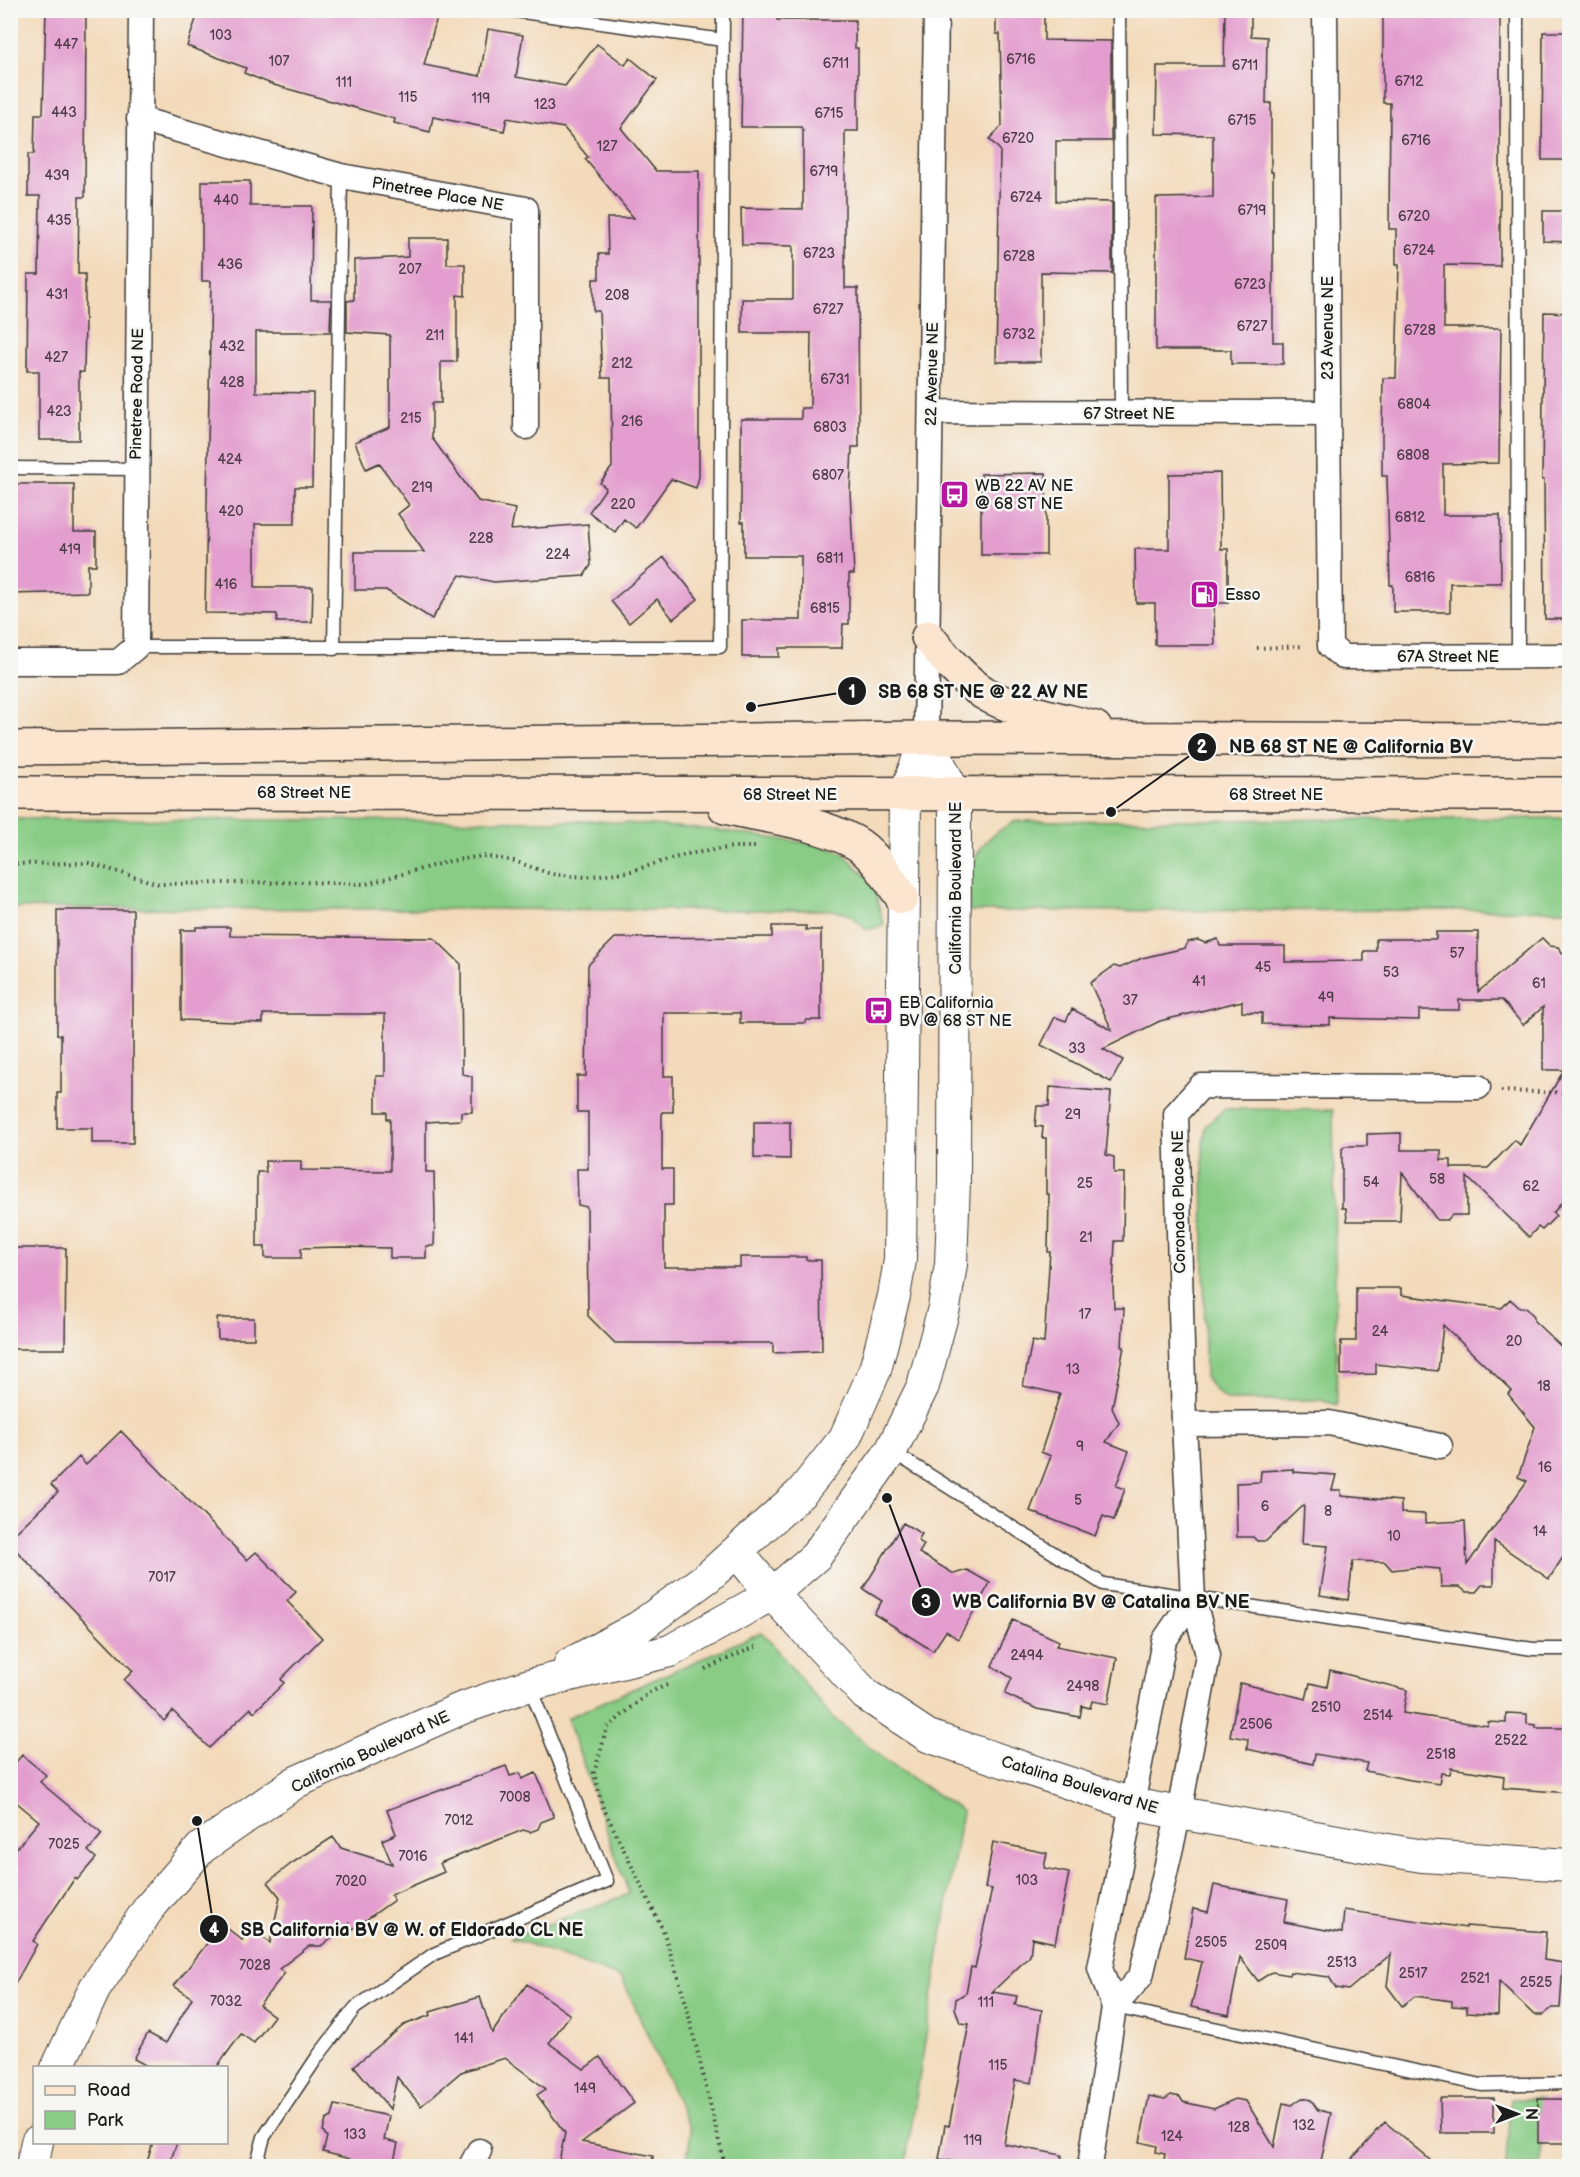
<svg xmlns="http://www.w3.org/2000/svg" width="1580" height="2177" font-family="'Balsamiq Sans',sans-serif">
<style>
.green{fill:#88cc85;stroke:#527450;stroke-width:1.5}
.building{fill:#e39dce}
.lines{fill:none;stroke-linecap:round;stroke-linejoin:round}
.service-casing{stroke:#3c3834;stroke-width:15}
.minor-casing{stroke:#3c3834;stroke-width:27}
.tertiary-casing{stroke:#3c3834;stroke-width:34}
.secondary-casing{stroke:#3c3834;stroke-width:36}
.path{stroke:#3c3834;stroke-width:4;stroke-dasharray:1.5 4.5;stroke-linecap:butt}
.service{stroke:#fff;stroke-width:12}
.minor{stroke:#fff;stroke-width:24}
.tertiary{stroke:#fff;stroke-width:32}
.secondary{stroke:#fbe5cf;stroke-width:33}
.labels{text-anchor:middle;stroke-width:5;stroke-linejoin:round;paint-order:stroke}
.number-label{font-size:14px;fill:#4e3c48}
.street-label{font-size:16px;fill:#1c1c1c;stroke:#f6f6f2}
.poi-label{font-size:16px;fill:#1c1c1c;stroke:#f6f6f2;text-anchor:start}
.leader{fill:none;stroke:#1c1c1c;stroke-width:2}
.callout-dot{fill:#1c1c1c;stroke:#f6f6f2;stroke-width:2}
.mark-label{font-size:18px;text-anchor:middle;font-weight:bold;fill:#fff}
.callout-label{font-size:18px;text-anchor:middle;font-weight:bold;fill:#1c1c1c;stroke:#f6f6f2;stroke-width:5;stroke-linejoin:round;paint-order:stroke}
</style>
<rect width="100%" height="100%" fill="#f6f6f2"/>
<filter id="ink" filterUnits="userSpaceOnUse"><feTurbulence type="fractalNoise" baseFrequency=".0167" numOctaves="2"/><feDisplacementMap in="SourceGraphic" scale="12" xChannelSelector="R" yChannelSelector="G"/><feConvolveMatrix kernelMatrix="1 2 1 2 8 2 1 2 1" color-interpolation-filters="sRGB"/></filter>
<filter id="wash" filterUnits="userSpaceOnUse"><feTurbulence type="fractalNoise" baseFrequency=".008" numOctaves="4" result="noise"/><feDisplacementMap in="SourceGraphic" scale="24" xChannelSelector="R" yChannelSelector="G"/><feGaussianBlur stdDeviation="1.35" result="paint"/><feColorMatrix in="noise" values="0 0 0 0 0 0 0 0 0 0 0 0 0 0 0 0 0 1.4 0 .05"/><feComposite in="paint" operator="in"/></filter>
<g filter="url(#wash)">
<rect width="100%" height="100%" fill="#f3daba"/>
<!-- green -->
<path class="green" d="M1569,818V910L969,911C970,864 971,844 1016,821Z
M10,819L598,821L716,830L814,844L842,852L873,883L884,926L866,930C856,917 848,913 832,910L11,908Z
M1224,1109L1333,1110L1337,1405L1320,1400H1227L1213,1389L1205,1376L1203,1144L1206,1126Z
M762,1632L831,1716L887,1762L962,1811L905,2166H686L691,2131L622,1978L511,1938L629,1894L567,1718Z
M1510,2099H1541V2166H1506Z"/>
<g id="blocks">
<!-- building -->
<path class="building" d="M46,10H86L85,197H79L78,274H85V318L84,372H79V440H39V371H27L28,274H39L40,196H28V154H34L35,114H43Z
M199,10H413L437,17L424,65L480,76L488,29L523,35L516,77L565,86L597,44L625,65L630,58L657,80L621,128L656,171H699V477L696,488L671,479L636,528L624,519L615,532L589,512L606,488L600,483L612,467L611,378H602L599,311H593V279H599V254H608L607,218H634L585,159L588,157L564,128L507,118L504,131L433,117L430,132L394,123L395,119L274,85L244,73L246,68L187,46Z
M743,10H777V20H855V48H858V131H845V288H858L859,447H852L850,491L854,574H849V624H843L842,648H779V657H742V620H801V556H744V522H741V419H801V408H810L811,333H742V299H793V246L742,245L741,208L803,209V131L801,127H741Z
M996,10H1044V40L1111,41V141H1056V201L1112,202V273L1041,272V362H996L1000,150L989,139L1002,126L1000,34H996Z
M1225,10H1251V36L1267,37L1266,103H1271V172H1273V342H1283V364H1231V350H1156V198L1213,197V135L1156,134L1157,66H1224Z
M1383,10H1500V266L1444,265V328H1501L1499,463L1443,464V515H1500L1501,583H1450V612H1393V585H1390L1387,476H1382V434L1383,378H1396L1399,264H1396V229H1389L1390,103H1383Z
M1543,32H1569V160H1542Z
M202,181H250V206H312L311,300H331L330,332H256V392L313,393L312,487H295V524H255V587H313L312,622H277V614L205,613L211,281H202Z
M1543,211H1569V242L1543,241Z
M408,238H447V264H465V296L457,295V362H441V403H432V438L478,501L515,509L511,530L588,524L591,565L584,576L494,582L460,575L432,619L386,590H355V552H424L398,514L409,505L379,463L366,469L355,442L390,427V335L347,332V301L354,300V260L408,257Z
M1544,312L1569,313V619H1545L1544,480H1542Z
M1046,473V555H981V474Z
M1220,473L1221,549H1228V603H1214L1215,645H1155V603H1136L1135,549H1169V474Z
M10,484H74V532H96V565H88V592L10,594Z
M664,557L698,599L673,619L657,599L629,623L611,601Z
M57,910H133V1143H92V1128H57V1093H61V1035H57Z
M772,926H806V930H821V1020H806V1023H740V1013H664V1076H673V1112H662V1169H673V1205H664V1267H740V1257H806V1260H821L822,1351L773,1353V1343H615L588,1316L587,1207L578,1205L577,1169H588V1112H577V1076H586L588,965L615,938L772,937Z
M196,927H230V936L434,938L461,964L462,1074L472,1076V1112H461V1120L426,1122V1172H434L435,1216L434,1246H426V1258H390V1248L340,1247L301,1248V1258H265V1247H257V1172H266L265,1161H301V1170L390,1171V1119H387V1112H376V1076H385V1014H263V1023L181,1020V930H196Z
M1436,932H1478V992L1542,938L1550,946L1558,947L1565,956L1564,963L1569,970V1188L1563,1197L1565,1199L1553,1213L1556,1216L1542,1230L1538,1227L1529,1237L1467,1177V1215H1452L1447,1220H1437L1402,1172L1400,1221H1347L1346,1208H1342V1149L1345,1146H1367V1134L1401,1133V1150H1441V1160H1451V1168H1488L1515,1140L1520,1145L1564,1070H1543V1007L1523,1025L1502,1000H1459V1010H1419V1020L1330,1018V1025L1262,1024V1013L1242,1012V1001L1160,1021L1103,1049L1123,1060L1111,1082L1041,1045L1055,1017L1066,1021L1072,1009L1112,1030L1090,983L1114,966L1120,968L1142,958L1185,948L1188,942L1198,940L1205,943L1218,939L1220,946H1285V962L1364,961V951H1376V939H1436Z
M1050,1087L1111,1092L1106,1155L1114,1157V1173H1124L1123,1241H1115L1113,1285L1114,1308H1124L1122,1347H1124L1112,1408L1119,1423L1106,1442L1129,1451L1116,1486L1125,1489L1114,1520L1103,1516L1095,1536L1030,1511L1051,1456L1041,1452L1060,1394L1023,1386L1032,1341L1044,1343L1050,1252H1048L1049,1194H1046V1138H1042L1043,1127L1035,1126L1037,1106H1049Z
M754,1122H790V1159L754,1158Z
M10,1248H66L65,1349H10Z
M1356,1288H1401V1295L1502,1308L1510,1299L1520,1308H1526L1534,1316V1321L1569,1354V1539L1564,1546L1565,1554L1549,1579L1494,1541V1585H1482L1476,1592H1466L1460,1587H1441L1440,1569L1417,1567L1392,1570L1385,1562L1353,1561L1348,1600L1320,1595L1328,1546L1302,1544L1304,1505L1266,1541H1257L1253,1537H1237L1236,1483L1260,1482L1261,1471L1293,1469V1472L1336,1475L1332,1490H1341V1496L1401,1501V1513L1425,1514V1523L1465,1521L1467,1565L1527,1481L1518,1477L1535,1427L1508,1394L1512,1391L1443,1325L1438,1371L1376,1364V1374L1341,1375V1341H1356Z
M217,1318H254V1339H218Z
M121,1431L247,1560L256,1552L296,1592L287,1601L322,1638L281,1679L284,1683L254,1712L251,1708L209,1748L173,1711L164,1721L124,1680L133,1671L10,1544V1538L58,1492L51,1485L79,1457L86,1465Z
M903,1523L922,1534L918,1540L924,1545L919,1553L954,1574L967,1570L990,1583L958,1639L946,1631L933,1651L874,1614L882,1601L863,1589Z
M1013,1620L1059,1641L1056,1646L1117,1658L1108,1704L1092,1701L1090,1708L1082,1706L1080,1717L1037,1709L1005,1694L1012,1678L992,1666Z
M1330,1670L1407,1690L1403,1713L1488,1726V1722L1506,1723V1713L1527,1714V1724L1536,1725V1728H1569V1793L1503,1788L1504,1776L1451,1768L1450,1774L1441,1773L1439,1784L1411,1780L1365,1771L1367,1763L1315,1754L1313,1764L1247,1749L1248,1739L1230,1736L1240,1683L1306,1699L1310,1683L1327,1687Z
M22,1755L46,1775L40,1782L102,1834L88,1851L96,1858L77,1880L75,1878L33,1941L37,1944L10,1993V1856L39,1821L10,1797V1769Z
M506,1766L510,1776L520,1773L522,1779L536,1773L554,1817L541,1822L538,1829L530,1832L523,1830L440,1863L444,1872L391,1895L394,1900L353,1929L349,1923L321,1946H309L279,1969L285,1973L259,2005L274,2016L254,2043L241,2034L217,2067H149L134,2059L148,2033L166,2043L192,1998L174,1986L222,1924L242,1940L252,1928L270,1943L280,1897L268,1882L292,1863L333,1837L341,1848L392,1864L382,1840L396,1834L387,1810Z
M993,1842L1047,1853L1044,1868L1069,1873L1055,1943L1032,1938L1030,1956L992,1992L1017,1996L1015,2005L1042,2010L1032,2083L1015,2080L1004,2144L1062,2155L1061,2166H980L939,2159L945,2125L949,2126L969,2024L960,2023L955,2008L956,1999L966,1993L971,1967L975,1968L992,1889L985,1888Z
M1214,1885L1288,1899L1284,1922L1342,1933L1344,1910L1466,1928V1926L1546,1932L1544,1960L1563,1963L1560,2008H1552L1543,2015H1534L1499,1981L1498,2015L1467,2013V2007L1452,2006V2001L1415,1996L1402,2006L1387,1986L1391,1954L1348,1990L1336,1988L1329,1977L1290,1972L1289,1975L1272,1972L1258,1981L1240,1957L1229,2015L1191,2007L1202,1962L1184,1958L1193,1909L1208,1912Z
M527,1984L570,2015L549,2043L584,2069L600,2057L634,2103L582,2142L653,2156L652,2166H558L565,2133L537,2095L546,2089L505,2058L461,2072L421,2106L397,2077L390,2109L354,2066L404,2025L431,2015L430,2012L480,1997L492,2033Z
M1171,2095L1180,2097L1183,2102L1214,2109L1235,2099L1246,2101L1274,2147L1283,2103L1292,2105L1302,2098L1311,2100L1318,2110L1331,2113L1320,2166H1163L1165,2154L1156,2152L1157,2146L1140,2142L1149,2096L1165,2099Z
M1440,2098H1494V2133H1441Z
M1538,2099H1569V2143H1538Z
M335,2105L389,2116L384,2140L398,2143L393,2166H357L358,2163L350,2161V2159L323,2152L327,2137L323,2131L326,2120L332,2117Z
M1385,2122L1437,2166H1346Z
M153,2142H177L169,2166H146Z"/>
</g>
</g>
<g filter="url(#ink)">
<use href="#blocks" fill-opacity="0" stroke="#3c3834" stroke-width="1.5"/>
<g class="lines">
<defs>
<path id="service" d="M508,10L723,40
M1119,10L1121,413
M1517,10L1518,656
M10,468L136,469
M136,647H720L723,10
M334,649L341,176
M891,1451L1103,1584L1533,1649H1570
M1114,2007L1482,2085L1570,2083
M256,2166L264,2137L318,2056L355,2008L434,1954L607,1881L529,1685"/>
<path id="minor" d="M1325,10L1330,646L1343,657L1570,656
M139,119L341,176L526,209V427
M931,412L1328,413
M10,662H118L136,647L141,10
M926,738L936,10
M1184,1424L1329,1423L1440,1446
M1114,2007L1141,1976L1179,1813L1208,1655L1193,1598L1184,1424L1176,1114L1201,1086L1478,1087
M471,2166L479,2151
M1090,2166L1114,2007L1100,1968L1164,1641L1193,1598"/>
<path id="tertiary" d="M737,1552L772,1594L866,1695L928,1736L1132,1804L1179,1813L1422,1856L1570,1865
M570,1664L639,1627L709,1576L802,1492L845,1438L875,1370L894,1296L900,1260L905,795L926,738
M57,2068L95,1988L149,1908L201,1848L296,1782L460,1709L529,1685L670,1651L772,1594L816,1556L891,1451L923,1386L944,1308L951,1264L954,1182L955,794L926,738
M32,2166L37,2142"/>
<path id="secondary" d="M928,637C944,657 962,679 984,693C1013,711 1062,719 1095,728
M10,748L926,738L1570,740
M10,793C530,793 1050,794 1570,794
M725,807C766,817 816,821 854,842C873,852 889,879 902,897"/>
</defs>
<!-- service casing -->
<use href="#service" class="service-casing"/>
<!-- minor casing -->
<use href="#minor" class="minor-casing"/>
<!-- tertiary casing -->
<use href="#tertiary" class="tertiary-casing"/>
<!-- secondary casing -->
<use href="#secondary" class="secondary-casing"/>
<!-- path -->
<path class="path" d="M1257,648L1305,646
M10,864L88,863L159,884L301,882L366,884L450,861L483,856L514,861L551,874L585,877L631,871L688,854L733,847H759
M1501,1091L1570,1093
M705,1669L759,1645
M667,1685L650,1692L607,1728L594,1773L602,1805L663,1930L684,1996L725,2166"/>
<!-- service -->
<use href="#service" class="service"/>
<!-- minor -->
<use href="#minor" class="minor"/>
<!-- tertiary -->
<use href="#tertiary" class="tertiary"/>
<!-- secondary -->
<use href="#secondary" class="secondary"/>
</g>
</g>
<!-- icons -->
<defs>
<symbol id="bus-square" viewBox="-11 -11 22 22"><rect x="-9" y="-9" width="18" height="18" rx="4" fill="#b5179e" stroke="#f6f6f2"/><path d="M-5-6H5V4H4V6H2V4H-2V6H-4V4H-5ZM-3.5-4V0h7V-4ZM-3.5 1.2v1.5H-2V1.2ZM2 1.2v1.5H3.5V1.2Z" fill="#fff"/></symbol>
<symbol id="fuel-square" viewBox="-11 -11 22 22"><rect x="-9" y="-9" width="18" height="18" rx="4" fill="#b5179e" stroke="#f6f6f2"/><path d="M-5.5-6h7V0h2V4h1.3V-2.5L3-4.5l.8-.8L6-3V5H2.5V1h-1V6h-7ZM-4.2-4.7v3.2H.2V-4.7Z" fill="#fff"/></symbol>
</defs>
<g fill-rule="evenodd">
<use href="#bus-square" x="938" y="478" width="33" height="33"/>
<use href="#fuel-square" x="1188" y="578" width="33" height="33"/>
<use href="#bus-square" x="862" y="994" width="33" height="33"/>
</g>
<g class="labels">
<!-- number labels -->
<g class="number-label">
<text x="221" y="40">103</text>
<text x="66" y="49">447</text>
<text x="1021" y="64">6716</text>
<text x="279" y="66">107</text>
<text x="836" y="68">6711</text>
<text x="1245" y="70">6711</text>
<text x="1409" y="86">6712</text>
<text x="344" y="87">111</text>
<text x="408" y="102">115</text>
<text x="481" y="103">119</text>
<text x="545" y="109">123</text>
<text x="64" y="117">443</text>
<text x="829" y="118">6715</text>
<text x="1242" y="125">6715</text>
<text x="1018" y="143">6720</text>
<text x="1416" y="145">6716</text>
<text x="607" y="151">127</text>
<text x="824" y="176">6719</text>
<text x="57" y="180">439</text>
<text x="1026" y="202">6724</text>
<text x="226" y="205">440</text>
<text x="1252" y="215">6719</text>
<text x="1414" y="221">6720</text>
<text x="59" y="225">435</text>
<text x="1419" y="255">6724</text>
<text x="819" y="258">6723</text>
<text x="1019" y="261">6728</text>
<text x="230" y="269">436</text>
<text x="410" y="274">207</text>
<text x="1250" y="289">6723</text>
<text x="57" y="299">431</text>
<text x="617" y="300">208</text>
<text x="828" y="314">6727</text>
<text x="1252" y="331">6727</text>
<text x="1420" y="335">6728</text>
<text x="1019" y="339">6732</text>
<text x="435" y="340">211</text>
<text x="232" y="351">432</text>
<text x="56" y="362">427</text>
<text x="622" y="368">212</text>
<text x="835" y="384">6731</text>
<text x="232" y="387">428</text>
<text x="1414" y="409">6804</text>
<text x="59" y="416">423</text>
<text x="411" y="423">215</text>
<text x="632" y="426">216</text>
<text x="830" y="432">6803</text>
<text x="1413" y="460">6808</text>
<text x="230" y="464">424</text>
<text x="828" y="480">6807</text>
<text x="422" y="492">219</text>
<text x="623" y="509">220</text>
<text x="231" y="516">420</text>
<text x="1410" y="522">6812</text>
<text x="481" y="543">228</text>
<text x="70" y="554">419</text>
<text x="558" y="559">224</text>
<text x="830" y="563">6811</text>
<text x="1420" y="582">6816</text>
<text x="226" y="589">416</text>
<text x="825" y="613">6815</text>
<text x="1457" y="958">57</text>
<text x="1263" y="972">45</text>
<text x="1391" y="977">53</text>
<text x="1199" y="986">41</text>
<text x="1539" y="988">61</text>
<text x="1326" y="1002">49</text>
<text x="1130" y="1005">37</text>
<text x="1077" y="1053">33</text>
<text x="1073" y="1119">29</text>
<text x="1437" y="1184">58</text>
<text x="1371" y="1187">54</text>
<text x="1085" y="1188">25</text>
<text x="1531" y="1191">62</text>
<text x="1086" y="1242">21</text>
<text x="1085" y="1319">17</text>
<text x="1380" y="1336">24</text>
<text x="1514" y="1346">20</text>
<text x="1073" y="1374">13</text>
<text x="1544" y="1391">18</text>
<text x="1080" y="1451">9</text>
<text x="1545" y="1472">16</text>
<text x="1078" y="1505">5</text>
<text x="1265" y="1511">6</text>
<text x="1328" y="1516">8</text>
<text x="1540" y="1536">14</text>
<text x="1394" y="1541">10</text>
<text x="162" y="1582">7017</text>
<text x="1027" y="1660">2494</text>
<text x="1083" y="1691">2498</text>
<text x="1326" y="1712">2510</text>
<text x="1378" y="1720">2514</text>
<text x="1256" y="1729">2506</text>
<text x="1511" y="1745">2522</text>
<text x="1441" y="1759">2518</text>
<text x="515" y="1802">7008</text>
<text x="459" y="1825">7012</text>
<text x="64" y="1849">7025</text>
<text x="413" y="1861">7016</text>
<text x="1027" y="1885">103</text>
<text x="351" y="1886">7020</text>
<text x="1211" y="1947">2505</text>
<text x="1271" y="1950">2509</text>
<text x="1342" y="1967">2513</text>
<text x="255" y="1970">7028</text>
<text x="1413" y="1978">2517</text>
<text x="1475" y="1983">2521</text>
<text x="1536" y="1987">2525</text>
<text x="226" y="2006">7032</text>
<text x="986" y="2007">111</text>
<text x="464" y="2043">141</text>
<text x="998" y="2070">115</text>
<text x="585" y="2093">149</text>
<text x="1304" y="2130">132</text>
<text x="1239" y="2132">128</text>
<text x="355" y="2139">133</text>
<text x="1172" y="2141">124</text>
<text x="973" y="2145">119</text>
</g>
<!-- street labels -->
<g class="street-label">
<text transform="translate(438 193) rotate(10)" y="6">Pinetree Place NE</text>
<text transform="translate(1327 328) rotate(-90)" y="6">23 Avenue NE</text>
<text transform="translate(931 374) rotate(-89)" y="6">22 Avenue NE</text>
<text transform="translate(136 394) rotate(-89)" y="6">Pinetree Road NE</text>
<text x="1129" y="419">67 Street NE</text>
<text x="1448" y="662">67A Street NE</text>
<text x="304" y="798">68 Street NE</text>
<text x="790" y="800">68 Street NE</text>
<text x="1276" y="800">68 Street NE</text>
<text transform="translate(955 888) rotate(-90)" y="6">California Boulevard NE</text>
<text transform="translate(1178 1202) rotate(-91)" y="6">Coronado Place NE</text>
<text transform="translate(370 1751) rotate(-25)" y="6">California Boulevard NE</text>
<text transform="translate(1080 1784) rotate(17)" y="6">Catalina Boulevard NE</text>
</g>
<!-- poi labels -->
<g class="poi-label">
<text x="975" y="491">WB 22 AV NE<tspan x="975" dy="18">@ 68 ST NE</tspan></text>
<text x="1225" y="600">Esso</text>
<text x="899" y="1008">EB California<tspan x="899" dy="18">BV @ 68 ST NE</tspan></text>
</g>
</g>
<!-- callouts -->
<path class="leader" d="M751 707L852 691M1111 812L1202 747M887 1498L926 1602M197 1821L214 1929"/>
<g class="callout-dot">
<circle cx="751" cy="707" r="6"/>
<circle cx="1111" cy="812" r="6"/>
<circle cx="887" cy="1498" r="6"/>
<circle cx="197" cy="1821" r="6"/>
<circle cx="852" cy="691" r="15"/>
<circle cx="1202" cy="747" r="15"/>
<circle cx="926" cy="1602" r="15"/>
<circle cx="214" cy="1929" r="15"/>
</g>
<g class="mark-label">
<text x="852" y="698">1</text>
<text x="1202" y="753">2</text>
<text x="926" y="1608">3</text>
<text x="214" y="1936">4</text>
</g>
<g class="callout-label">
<text x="983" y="698">SB 68 ST NE @ 22 AV NE</text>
<text x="1351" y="753">NB 68 ST NE @ California BV</text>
<text x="1101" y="1608">WB California BV @ Catalina BV NE</text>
<text x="412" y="1936">SB California BV @ W. of Eldorado CL NE</text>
</g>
<!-- margin -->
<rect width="1580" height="2177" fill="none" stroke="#f6f6f2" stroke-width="36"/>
<!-- legend -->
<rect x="33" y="2066" width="195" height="78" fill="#f6f6f2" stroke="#9f9f9c" stroke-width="1.5"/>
<rect x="45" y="2086" width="30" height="9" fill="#fbe5cf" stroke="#9f9f9c" stroke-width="1.5"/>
<text x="87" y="2096" font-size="18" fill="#1c1c1c">Road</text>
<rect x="45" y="2111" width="30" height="18" fill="#88cc85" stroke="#9f9f9c" stroke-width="1.5"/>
<text x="87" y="2126" font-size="18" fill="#1c1c1c">Park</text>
<!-- north arrow -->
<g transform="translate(1517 2114) rotate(90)" stroke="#f6f6f2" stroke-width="4.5" paint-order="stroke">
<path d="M0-4.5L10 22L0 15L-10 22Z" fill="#1c1c1c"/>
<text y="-9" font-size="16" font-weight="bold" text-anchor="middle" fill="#1c1c1c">N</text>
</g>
</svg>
